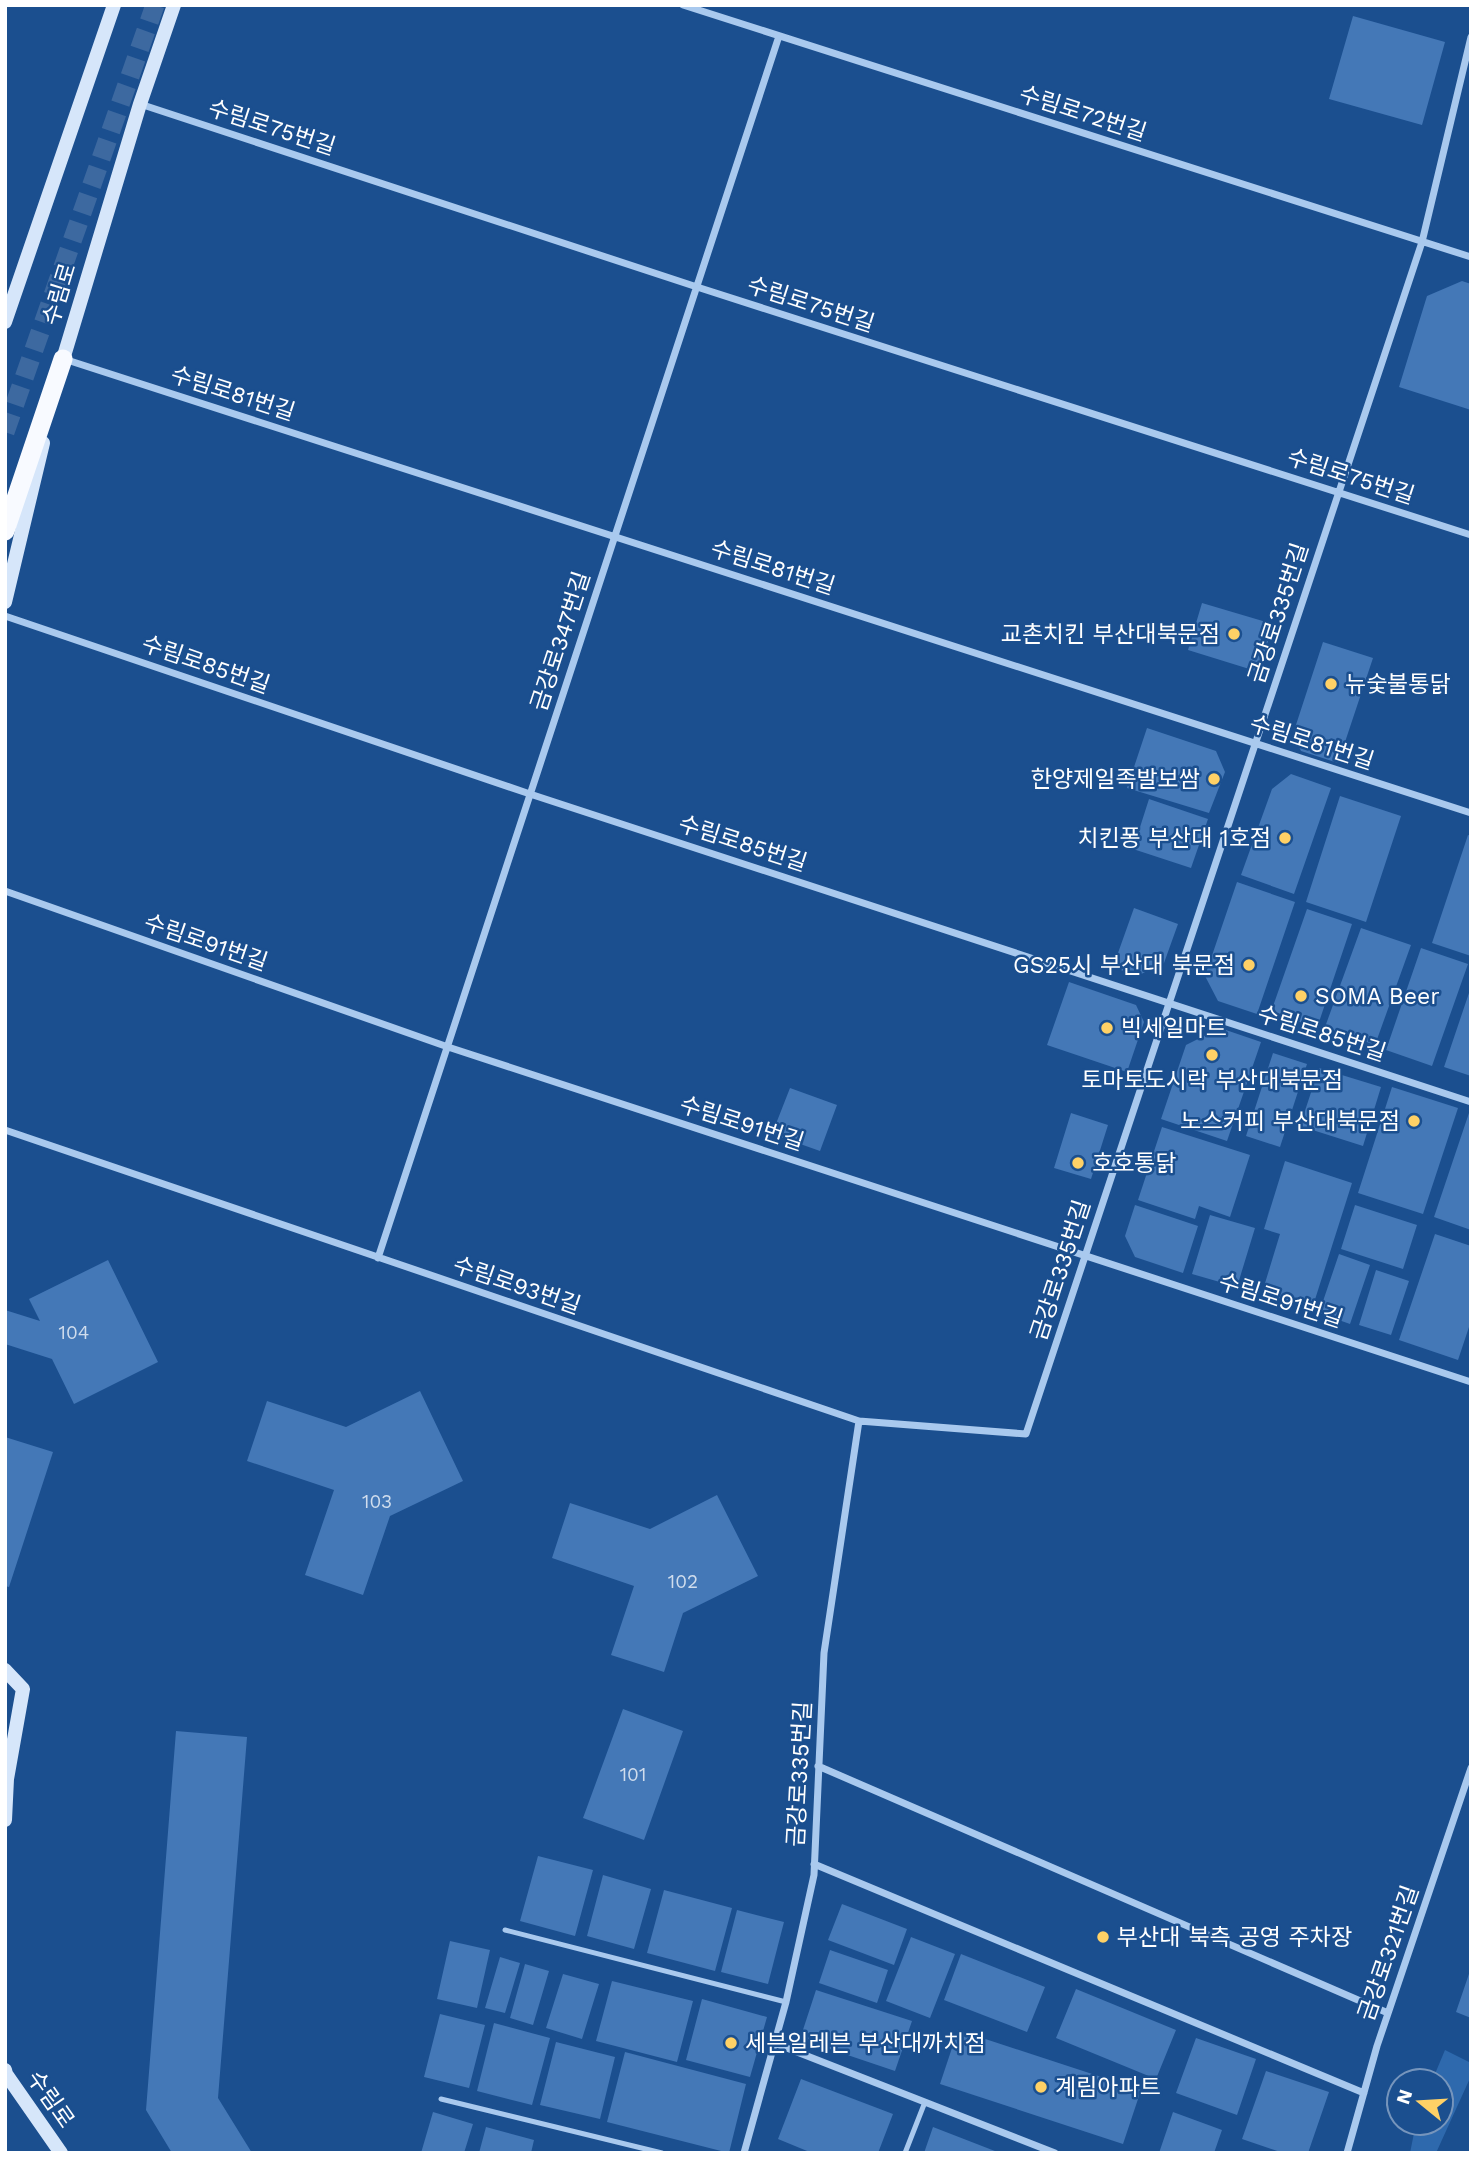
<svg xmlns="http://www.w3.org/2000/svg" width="1476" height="2158" font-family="'Work Sans','Noto Sans KR',sans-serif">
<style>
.green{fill:#2e69ad}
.building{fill:#4478b7}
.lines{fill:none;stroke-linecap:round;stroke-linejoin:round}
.trunk-tunnel{stroke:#3d69a0;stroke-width:19;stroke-dasharray:19 10;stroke-linecap:butt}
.service{stroke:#a9c9ee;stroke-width:5}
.minor{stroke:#a9c9ee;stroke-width:7}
.secondary{stroke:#d6e6fa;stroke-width:14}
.trunk{stroke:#f8faff;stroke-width:19}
.poi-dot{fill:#ffd166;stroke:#1b4f8f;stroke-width:2.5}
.labels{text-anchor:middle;stroke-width:5;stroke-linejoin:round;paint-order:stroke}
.number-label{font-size:19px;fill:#d0dded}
.street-label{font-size:23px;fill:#fff;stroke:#1b4f8f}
.poi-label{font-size:23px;fill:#fff;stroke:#1b4f8f;text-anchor:start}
</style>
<rect width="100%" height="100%" fill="#1b4f8f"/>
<!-- green -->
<path class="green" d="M1445,2050L1471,2063V2076L1436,2153H1410L1416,2123H1441V2081H1432Z"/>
<!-- building -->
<path class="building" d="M1353,16L1445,42L1422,125L1329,99Z
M1462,281L1471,284V410L1399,387L1427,296Z
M1202,603L1273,624L1259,672L1188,650Z
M1323,642L1373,658L1338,763L1301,751L1293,734Z
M1147,728L1216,751L1225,772L1209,813L1127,788Z
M1291,774L1331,788L1294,894L1241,875L1272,789Z
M1340,796L1401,816L1366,922L1306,902Z
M1149,799L1208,819L1191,868L1133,849Z
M1468,835L1471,836V956L1432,943Z
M1237,882L1295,902L1257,1014L1218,1001L1205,976Z
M1134,908L1178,924L1164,963L1137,976L1113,967Z
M1307,909L1352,924L1317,1028L1271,1012Z
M1361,928L1411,945L1375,1045L1325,1027Z
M1421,948L1468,964L1432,1066L1386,1050Z
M1069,982L1136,1005L1144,1022L1127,1072L1047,1045Z
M1470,990H1471V1076L1444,1067Z
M1220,1028L1261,1042L1227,1141L1161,1119L1186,1045Z
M1273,1053L1307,1064L1280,1147L1246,1136Z
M1319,1068L1381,1087L1363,1146L1300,1126Z
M1392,1087L1458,1108L1423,1214L1358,1193Z
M790,1088L837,1105L820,1151L772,1134Z
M1470,1110H1471V1230L1434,1217Z
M1071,1113L1108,1125L1091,1179L1054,1168Z
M1162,1127L1250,1155L1230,1217L1199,1206L1195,1219L1138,1200Z
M1285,1161L1352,1183L1312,1309L1262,1293L1280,1234L1264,1229Z
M1135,1205L1198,1226L1183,1273L1135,1257L1125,1236Z
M1355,1205L1417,1225L1403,1269L1341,1249Z
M1210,1215L1255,1228L1237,1287L1192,1274Z
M1435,1234L1471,1246V1321L1458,1360L1399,1340Z
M1339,1254L1370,1265L1350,1324L1319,1313Z
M108,1260L158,1362L74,1404L52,1359L5,1344V1310L40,1321L29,1299Z
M1376,1270L1409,1281L1391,1335L1359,1325Z
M420,1391L463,1481L390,1516L363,1595L305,1575L334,1490L247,1461L267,1401L346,1427Z
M5,1437L53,1452L9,1587L5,1586Z
M717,1495L758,1576L683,1613L664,1672L611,1655L634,1586L552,1558L570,1503L650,1529Z
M623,1709L683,1731L644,1840L583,1818Z
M176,1731L247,1737L218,2098L252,2153H172L146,2110Z
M538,1856L593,1870L575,1936L520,1921Z
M603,1875L651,1889L634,1949L587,1936Z
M664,1890L732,1908L715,1971L647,1953Z
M842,1904L907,1929L894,1965L828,1940Z
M737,1910L784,1922L768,1984L721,1972Z
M911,1937L955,1954L930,2018L886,2001Z
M450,1941L490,1950L477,2008L437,1999Z
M830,1950L888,1970L877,2003L819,1983Z
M961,1954L1045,1987L1027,2032L944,2000Z
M500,1957L520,1963L505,2013L485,2008Z
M525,1964L549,1971L533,2025L510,2018Z
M1471,1968V2018L1456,2012Z
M563,1974L599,1984L582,2039L546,2028Z
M612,1981L693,2001L677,2062L596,2041Z
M1076,1989L1176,2030L1156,2079L1056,2038Z
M816,1990L912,2021L895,2071L800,2039Z
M702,1999L767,2017L750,2077L686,2060Z
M440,2014L485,2025L469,2088L424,2077Z
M494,2023L550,2038L532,2105L477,2091Z
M958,2030L1141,2090L1123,2144L940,2084Z
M1196,2038L1256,2059L1237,2115L1176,2093Z
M556,2042L615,2057L600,2119L540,2105Z
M625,2052L746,2084L729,2153L607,2122Z
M1266,2071L1329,2092L1308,2153H1283L1242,2139Z
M801,2079L893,2114L878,2153H812L778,2139Z
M433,2112L473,2124L464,2153H421Z
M1173,2112L1222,2130L1214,2153H1159Z
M486,2127L534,2140L531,2153H479Z
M933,2127L1000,2153H924Z"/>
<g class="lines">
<!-- trunk-tunnel -->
<path class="trunk-tunnel" d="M5,432L155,5"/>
<!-- service -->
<path class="service" d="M505,1930L786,2002
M441,2099L662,2153
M905,2153L925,2102"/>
<!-- minor -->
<path class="minor" d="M683,5L1471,257
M140,104L697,287L1471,535
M64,359L1471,813
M5,616L530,794L1471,1102
M5,891L448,1047L1471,1382
M5,1130L859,1421L1026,1434L1422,242L1471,37
M378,1258L779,36
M818,1766L1388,2013
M814,1864L1364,2093
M774,2043L1055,2153
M744,2153L786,2002L814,1875L824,1653L859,1421
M1347,2153L1377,2046L1471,1768"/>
<!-- secondary -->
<path class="secondary" d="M5,322L114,5
M61,366L140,104L174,5
M5,602L43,443
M5,1670L23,1689L7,1779L5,1820
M5,2070L6,2074L61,2153"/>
<!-- trunk -->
<path class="trunk" d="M5,531L63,359"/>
</g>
<!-- markers -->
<g class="poi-dot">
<circle cx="1234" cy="634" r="7"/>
<circle cx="1331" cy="684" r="7"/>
<circle cx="1214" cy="779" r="7"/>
<circle cx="1285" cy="838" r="7"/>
<circle cx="1249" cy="965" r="7"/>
<circle cx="1301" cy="996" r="7"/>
<circle cx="1107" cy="1028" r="7"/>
<circle cx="1212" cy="1055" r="7"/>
<circle cx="1414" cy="1121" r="7"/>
<circle cx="1078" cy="1163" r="7"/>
<circle cx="1103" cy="1937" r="7"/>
<circle cx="731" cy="2043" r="7"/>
<circle cx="1041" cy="2087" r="7"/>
</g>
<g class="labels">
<!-- number labels -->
<g class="number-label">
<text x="74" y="1339">104</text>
<text x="377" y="1508">103</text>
<text x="683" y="1588">102</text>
<text x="633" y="1781">101</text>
</g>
<!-- street labels -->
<g class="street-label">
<text transform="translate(1083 113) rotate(18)" y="8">수림로72번길</text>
<text transform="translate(272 127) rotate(18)" y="8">수림로75번길</text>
<text transform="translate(59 294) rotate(-73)" y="8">수림로</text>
<text transform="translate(811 304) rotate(18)" y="8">수림로75번길</text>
<text transform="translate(233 393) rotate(18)" y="8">수림로81번길</text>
<text transform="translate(1351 476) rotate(18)" y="8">수림로75번길</text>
<text transform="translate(773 567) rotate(18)" y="8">수림로81번길</text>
<text transform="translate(1278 613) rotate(-72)" y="8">금강로335번길</text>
<text transform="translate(560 641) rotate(-72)" y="8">금강로347번길</text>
<text transform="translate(206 664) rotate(19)" y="8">수림로85번길</text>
<text transform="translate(1312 742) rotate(18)" y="8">수림로81번길</text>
<text transform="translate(743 843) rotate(18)" y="8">수림로85번길</text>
<text transform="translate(206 942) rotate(19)" y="8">수림로91번길</text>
<text transform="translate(1322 1033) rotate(18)" y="8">수림로85번길</text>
<text transform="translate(742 1123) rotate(18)" y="8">수림로91번길</text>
<text transform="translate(1060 1270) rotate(-72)" y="8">금강로335번길</text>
<text transform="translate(517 1285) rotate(19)" y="8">수림로93번길</text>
<text transform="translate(1281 1300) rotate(18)" y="8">수림로91번길</text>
<text transform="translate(799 1774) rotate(-87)" y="8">금강로335번길</text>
<text transform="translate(1388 1953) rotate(-71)" y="8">금강로321번길</text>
<text transform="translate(51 2099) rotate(55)" y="8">수림로</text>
</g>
<!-- poi labels -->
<g class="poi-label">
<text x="1220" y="642" text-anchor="end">교촌치킨 부산대북문점</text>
<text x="1345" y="692">뉴숯불통닭</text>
<text x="1200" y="787" text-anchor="end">한양제일족발보쌈</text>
<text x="1271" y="846" text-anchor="end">치킨퐁 부산대 1호점</text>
<text x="1235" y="973" text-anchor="end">GS25시 부산대 북문점</text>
<text x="1315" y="1004">SOMA Beer</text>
<text x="1121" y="1036">빅세일마트</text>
<text x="1212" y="1088" text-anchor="middle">토마토도시락 부산대북문점</text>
<text x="1400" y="1129" text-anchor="end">노스커피 부산대북문점</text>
<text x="1092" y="1171">호호통닭</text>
<text x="1117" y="1945">부산대 북측 공영 주차장</text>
<text x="745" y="2051">세븐일레븐 부산대까치점</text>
<text x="1055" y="2095">계림아파트</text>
</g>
</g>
<!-- border -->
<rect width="1476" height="2158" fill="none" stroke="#ffffff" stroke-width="14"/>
<!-- north arrow -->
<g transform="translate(1420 2102) rotate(288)"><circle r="33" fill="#1b4f8f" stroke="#7695bc" stroke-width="2"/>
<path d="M0-5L12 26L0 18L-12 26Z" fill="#ffd166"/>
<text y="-10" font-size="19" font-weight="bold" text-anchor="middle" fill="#ffffff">N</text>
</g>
</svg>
